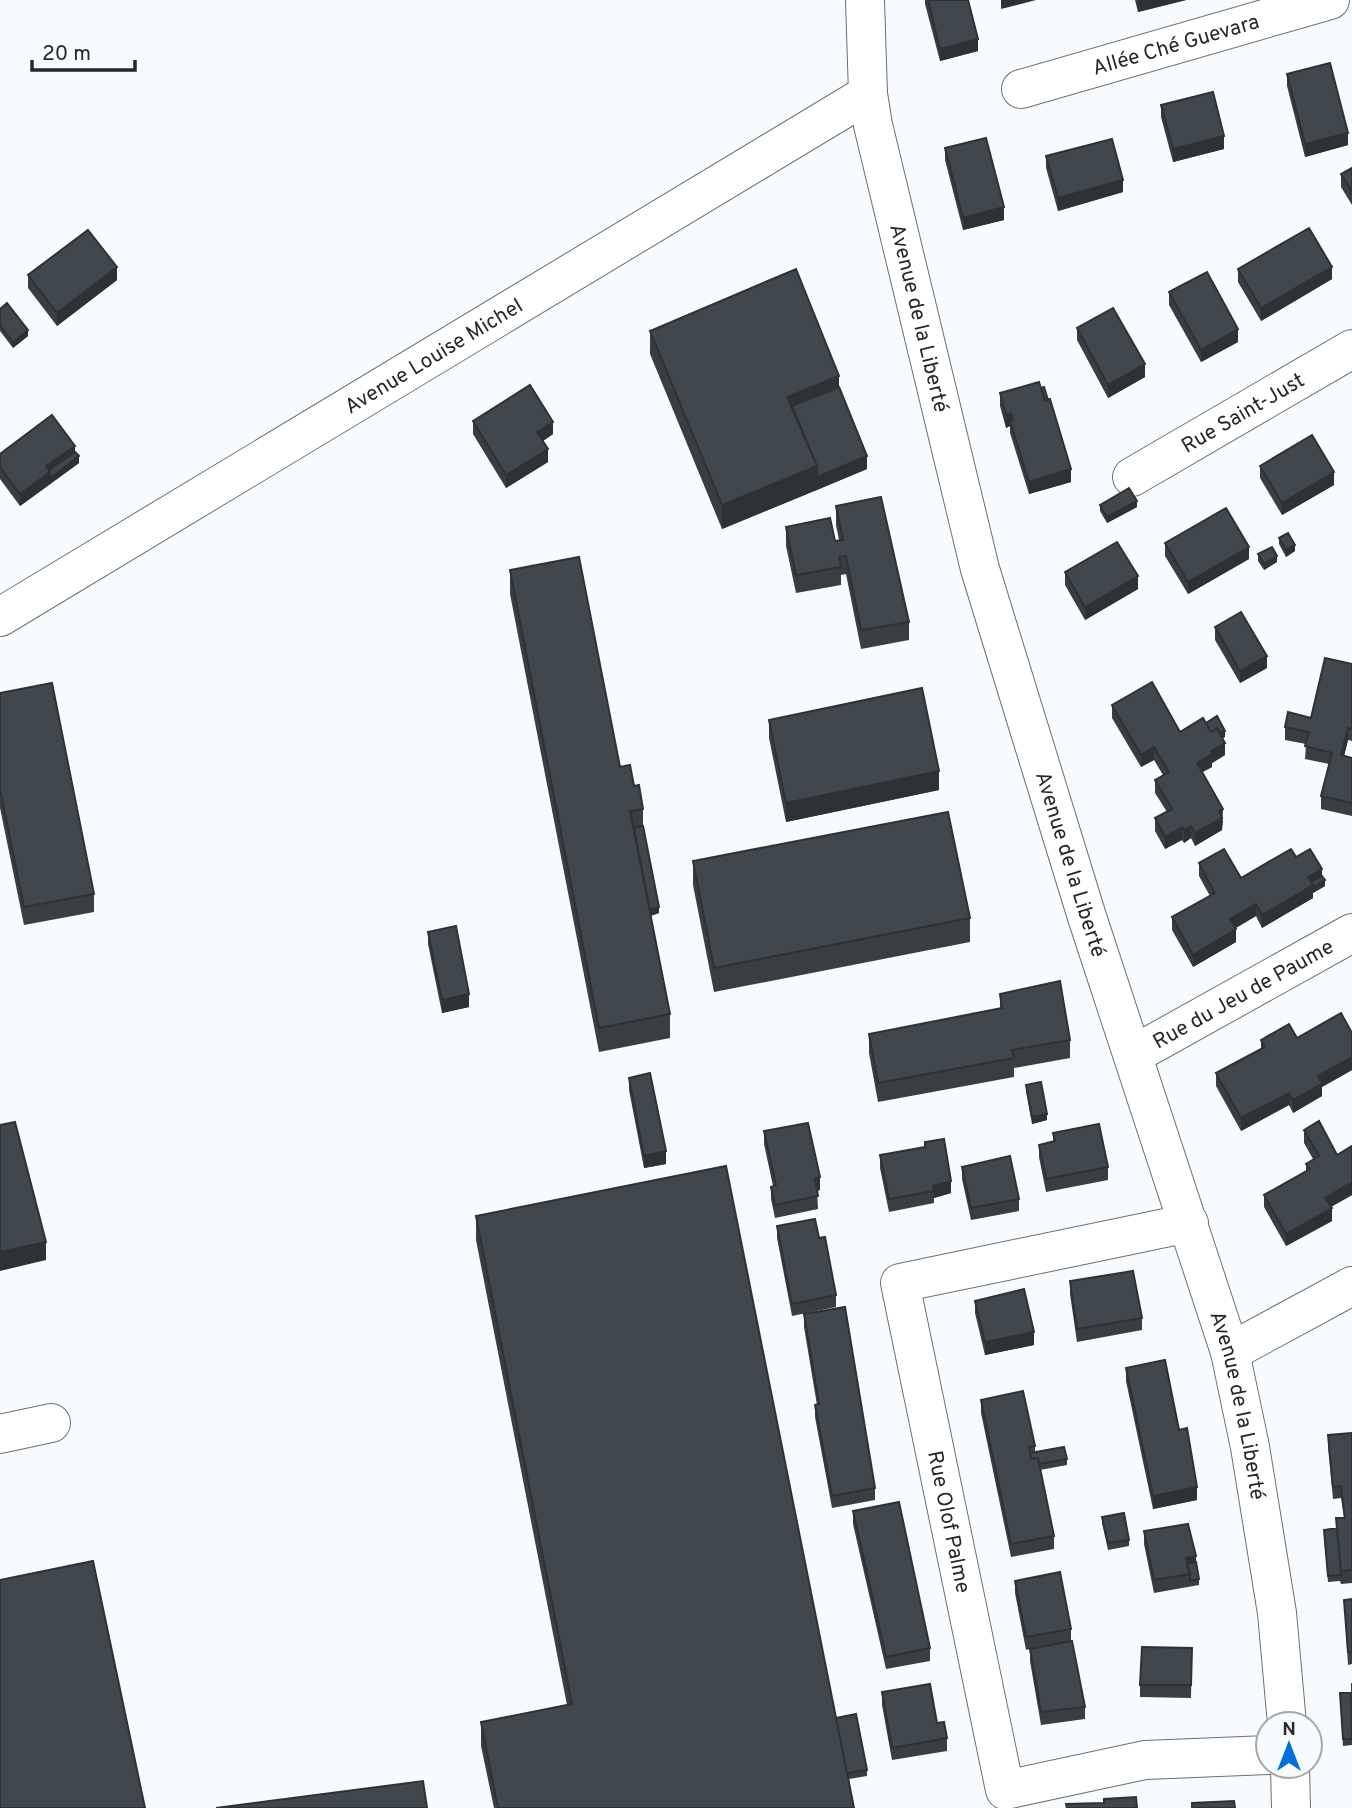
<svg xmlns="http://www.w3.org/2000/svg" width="1352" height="1808" font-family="Overpass,sans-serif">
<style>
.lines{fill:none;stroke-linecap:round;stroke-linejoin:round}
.minor-casing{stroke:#697075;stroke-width:40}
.tertiary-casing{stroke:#697075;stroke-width:40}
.minor{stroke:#fff;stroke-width:38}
.tertiary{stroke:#fff;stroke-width:38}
.wall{fill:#383e42}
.shaded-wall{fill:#2e3236}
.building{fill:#41484d;stroke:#2e3236;stroke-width:2}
.labels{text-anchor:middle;stroke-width:7;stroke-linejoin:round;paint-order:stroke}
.street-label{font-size:21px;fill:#25282a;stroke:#f8fbfe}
</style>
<rect width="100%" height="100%" fill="#f8fbfe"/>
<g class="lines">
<defs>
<g id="minor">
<path id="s1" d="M1021,89L1330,0"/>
<path id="s2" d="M1132,477L1352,349"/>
<path id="s3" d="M0,617L868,94"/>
<path id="s4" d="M1133,1055L1352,933"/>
<path id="s5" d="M1189,1223L900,1283L1005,1790L1145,1760L1268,1755"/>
<path d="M1230,1352L1352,1286"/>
<path d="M0,1434L51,1423"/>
</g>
<g id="tertiary">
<path id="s6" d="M865,0L868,94L873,125L980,569L1087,917L1230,1352L1250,1447L1277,1613L1287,1724"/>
<path d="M1290,1766L1291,1808"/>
</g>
</defs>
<!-- minor casing -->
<use href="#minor" class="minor-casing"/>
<!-- tertiary casing -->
<use href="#tertiary" class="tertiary-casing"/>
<!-- minor -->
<use href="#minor" class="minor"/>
<!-- tertiary -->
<use href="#tertiary" class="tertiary"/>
</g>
<!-- wall -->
<path class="wall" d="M925,0H968L978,51L940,61L925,4Z
M1135,0H1186L1138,12Z
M1287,74L1348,145L1305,157L1287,86Z
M1161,105L1224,149L1173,162L1161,117Z
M945,148L1004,220L963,230L945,160Z
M1046,156L1123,192L1058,211L1046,168Z
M1352,168V205L1341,187V174Z
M1238,269L1332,279L1261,321L1238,282Z
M28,275L117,280L57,326L28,288Z
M1169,292L1238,342L1201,362L1169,305Z
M0,309L28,336L13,348L0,331Z
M1077,328L1145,377L1108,398L1077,340Z
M650,331L867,469L722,529L650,354Z
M1000,393L1071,482L1029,494L1010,433V426L1006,428L1000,406Z
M473,421L553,434L543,441L548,462L506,488L473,434Z
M75,452L79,463L20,506L0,479V454Z
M1260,466L1334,485L1282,515L1260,478Z
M1100,505L1137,507L1107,523L1100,511Z
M836,506L909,622V640L861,649L846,574L841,575V585L796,593L786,546V527L835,541L839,540L836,525Z
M1279,538L1295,551L1286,557L1279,544Z
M1165,543L1249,559L1188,594L1165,556Z
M1258,554L1277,562L1264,570L1258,561Z
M510,570L620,767L634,786L643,809V826L659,913L651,916L670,1014V1038L599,1052L510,594Z
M1065,572L1138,589L1085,620L1065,585Z
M1215,627L1267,668L1240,683L1215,640Z
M1352,664V741L1348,740L1344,756L1352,758V816L1321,809V796L1329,764L1305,759L1306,744L1285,740V727L1311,718Z
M0,693L94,894V912L24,925L0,808Z
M1112,705L1180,732L1206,723L1225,737L1222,738L1225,755L1212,763V767L1202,772L1223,821L1222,830L1195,846L1191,838L1184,843L1182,840L1165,849L1155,831V818L1167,812L1155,793V780L1163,775L1154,760L1141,767L1112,718Z
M769,720L939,790L786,822L769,738Z
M1296,857L1322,876L1325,886L1313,893V898L1262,928L1256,916L1236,928V942L1193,967L1172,930V917L1210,896L1199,876V863L1241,878Z
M693,861L970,918V942L714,992L693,885Z
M428,932L469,1007L442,1013L428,944Z
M1000,994L1070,1040V1058L1014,1068V1077L878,1102L869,1053V1034L1000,1009Z
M1352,1033V1070L1322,1087V1096L1293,1113L1289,1105L1241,1131L1216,1086V1073L1261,1049V1040Z
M629,1078L666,1164L644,1168L629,1090Z
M1026,1085L1047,1120L1032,1124L1026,1091Z
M1304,1130L1352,1195L1331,1207L1332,1221L1286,1246L1264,1207V1195L1306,1172V1164L1313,1159L1304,1143Z
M764,1131L820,1190L817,1191L818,1209L775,1218L771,1199V1187L773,1186L764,1144Z
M1053,1133L1108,1167V1180L1046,1192L1039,1157V1145L1053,1142Z
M925,1142L951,1193L934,1198V1203L889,1212L880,1168V1155L925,1147Z
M962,1167L1019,1199V1211L971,1220L962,1179Z
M476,1216L836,1718L867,1770V1776L849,1779L854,1808H494L481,1746V1722L567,1705L476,1240Z
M777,1226L819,1238L836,1295V1307L792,1316L777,1238Z
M1070,1281L1142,1318V1330L1077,1342L1070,1294Z
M975,1301L1034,1345L985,1355L975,1313Z
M804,1314L875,1488V1500L832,1508L815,1417V1405H817L804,1327Z
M1126,1368L1179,1430L1197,1500L1153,1509L1126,1381Z
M981,1400L1035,1446V1452L1067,1459V1465L1040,1470L1054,1536V1549L1011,1557L981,1413Z
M1352,1433V1583L1341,1584L1340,1581L1328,1582L1324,1536L1336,1529V1518H1344L1341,1498L1333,1499L1328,1447V1435Z
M853,1511L930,1648V1661L886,1669L853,1524Z
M1102,1517L1129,1540V1546L1108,1550L1102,1523Z
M1144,1531L1196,1562L1199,1579V1585L1154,1593L1144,1544Z
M1015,1581L1071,1629V1641L1085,1707V1719L1041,1725L1030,1661V1649L1026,1650L1015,1593Z
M1352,1599V1664L1348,1665L1344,1600Z
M1192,1648L1191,1698L1140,1697V1685Z
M1351,1683H1352V1745L1343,1746L1340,1700L1351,1693Z
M882,1692L937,1723L947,1738V1751L892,1760L882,1705Z"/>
<!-- shaded-wall -->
<path class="shaded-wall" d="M1001,0H1036L1001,9Z
M1138,0H1186L1138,12Z
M978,39V51L940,61V49Z
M1348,133V145L1305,157V144Z
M1224,136V149L1173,162V149Z
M1123,180V192L1058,211V198Z
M1004,207V220L963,230V218Z
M117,267V280L57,326V313Z
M1332,267V279L1261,321V308Z
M1238,329V342L1201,362V350Z
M28,330V336L13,348V342Z
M1145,364V377L1108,398V385Z
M839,376V400L792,418L787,397Z
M1011,413V425L1010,421V426L1006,428V415Z
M553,422V434L537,445V432Z
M75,446V458L79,456V463L20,506V494L46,466Z
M548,449V462L506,488V475Z
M867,456V469L817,490V477Z
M817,466V490L722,529V505Z
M1071,469V482L1029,494V482Z
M1334,472V485L1282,515V503Z
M1137,501V507L1107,523V517Z
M1295,545V551L1286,557V550Z
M1249,547V559L1188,594V582Z
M1277,556V562L1264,570V564Z
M1138,576V589L1085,620V607Z
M1267,656V668L1240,683V671Z
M1348,728V740L1341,768V755Z
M1225,731V737L1211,744V738Z
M1225,743V755L1212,763V767L1197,775V763L1211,751Z
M1154,747V760L1141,767V755Z
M939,771V790L786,822V803Z
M1223,809L1222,830L1195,846V833L1219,811Z
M1191,826V838L1184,843V830Z
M1182,827V840L1165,849V837Z
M1322,869V881L1325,880V886L1313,893V898L1262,928V915L1308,877Z
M1256,904V916L1230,931V919Z
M659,907V913L646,917V910Z
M1236,929V942L1193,967V955Z
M469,994V1007L442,1013V1000Z
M1352,1057V1070L1322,1087V1096L1293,1113V1100L1318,1076Z
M1289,1093V1105L1241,1131V1118Z
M1047,1114V1120L1032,1124V1117Z
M666,1151V1164L644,1168V1156Z
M820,1177V1190L815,1191V1179Z
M951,1181V1193L934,1198L933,1186Z
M1352,1182V1195L1325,1210V1198Z
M1332,1208V1221L1286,1246V1234Z
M46,1242V1260L0,1271V1252Z
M1034,1332V1345L985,1355V1342Z
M1197,1487V1500L1153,1509V1496Z
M1196,1556V1569L1187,1571L1186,1558Z"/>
<!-- building -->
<path class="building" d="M928,0H968L978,39L940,49Z
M1330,63L1348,133L1305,144L1287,74Z
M1213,92L1224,136L1173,149L1161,105Z
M986,138L1004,207L963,218L945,148Z
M1112,139L1123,180L1058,198L1046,156Z
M1352,168V192L1341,174Z
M1309,228L1332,267L1261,308L1238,269Z
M88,230L117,267L57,313L28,275Z
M796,269L839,376L787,397L817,466L722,505L650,331Z
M1207,272L1238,329L1201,350L1169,292Z
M7,303L28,330L13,342L0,325V309Z
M1113,308L1145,364L1108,385L1077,328Z
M1039,382L1045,401L1050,399L1071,469L1029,482L1010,421L1013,420L1011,413L1006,415L1000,393Z
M530,385L553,422L537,432L548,449L506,475L473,421Z
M839,387L867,456L817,477V466L792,406Z
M1044,387L1048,400L1045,401L1041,388Z
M52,415L75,446L46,466L50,472L20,494L0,467V454Z
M1312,435L1334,472L1282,503L1260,466Z
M75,452L79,456L50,478L49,470Z
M1129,488L1137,501L1107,517L1100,505Z
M881,497L909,622L861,630L846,556L839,557L841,567L796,575L786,527L830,518L835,541L843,540L836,506Z
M1226,508L1249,547L1188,582L1165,543Z
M1288,533L1295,545L1286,550L1279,538Z
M1117,542L1138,576L1085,607L1065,572Z
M1272,547L1277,556L1264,564L1258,554Z
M579,557L620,767L630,765L634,786L639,785L643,809L630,811L670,1014L599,1028L510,570Z
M1241,612L1267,656L1240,671L1215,627Z
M1325,658L1352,664V729L1348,728L1341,755L1352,758V803L1321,796L1332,753L1305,746L1309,732L1285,727L1288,712L1311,718Z
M1152,682L1180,732L1203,718L1211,732L1217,728L1225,743L1211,751L1212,754L1197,763L1223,809L1219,811L1222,818L1195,833L1191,826L1184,830L1182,827L1165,837L1155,818L1172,809L1155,780L1169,772L1154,747L1141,755L1112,705Z
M52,683L94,894L24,907L0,789V693Z
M922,688L939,771L786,803L769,720Z
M1217,716L1225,731L1220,733L1217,728L1211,732L1206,723Z
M948,812L970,918L714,968L693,861Z
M643,826L659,907L650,910L634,828Z
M1224,849L1241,878L1291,849L1296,857L1310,849L1322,869L1308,877L1313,885L1262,915L1256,904L1230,919L1236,929L1193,955L1172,917L1215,893L1199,863Z
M1322,876L1325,880L1313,887L1311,882Z
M456,926L469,994L442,1000L428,932Z
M1060,981L1070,1040L1012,1050L1014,1058L878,1083L869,1034L1002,1008L1000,994Z
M1341,1013L1352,1033V1057L1318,1076L1322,1084L1293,1100L1289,1093L1241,1118L1216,1073L1265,1047L1261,1040L1289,1024L1297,1038Z
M650,1073L666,1151L644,1156L629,1078Z
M1041,1082L1047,1114L1032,1117L1026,1085Z
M1319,1121L1337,1155L1352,1146V1182L1325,1198L1332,1208L1286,1234L1264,1195L1310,1169L1306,1164L1319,1156L1304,1130Z
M15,1122L46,1242L0,1252V1125Z
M808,1123L820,1177L815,1179L818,1196L775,1205L771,1187L776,1185L764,1131Z
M1099,1124L1108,1167L1046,1179L1039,1145L1055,1141L1053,1133Z
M944,1139L951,1181L933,1186L934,1191L889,1199L880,1155L925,1147V1142Z
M1010,1156L1019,1199L971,1208L962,1167Z
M726,1166L854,1808H498L481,1722L572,1704L476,1216Z
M815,1219L819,1238L825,1237L836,1295L792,1304L777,1226Z
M1133,1271L1142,1318L1077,1329L1070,1281Z
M1024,1289L1034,1332L985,1342L975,1301Z
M845,1307L875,1488L832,1496L815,1405L819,1404L804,1314Z
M1165,1360L1179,1430L1187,1428L1197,1487L1153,1496L1126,1368Z
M1023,1391L1035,1446L1029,1447L1031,1459L1038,1458L1054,1536L1011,1544L981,1400Z
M1352,1433V1570L1341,1571L1336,1518H1345L1341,1486L1333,1487L1328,1435Z
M1064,1447L1067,1459L1039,1464L1038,1458L1031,1459L1030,1453Z
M899,1502L930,1648L886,1657L853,1511Z
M1124,1513L1129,1540L1108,1543L1102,1517Z
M1188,1524L1196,1556L1186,1558L1190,1574L1154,1580L1144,1531Z
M1337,1528L1341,1575L1328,1576L1324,1530Z
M93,1561L145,1808H0V1580Z
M1196,1562L1199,1579L1190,1581V1574L1187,1564Z
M1060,1572L1071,1629L1026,1637L1015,1581Z
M1352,1599V1652H1348L1344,1600Z
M1072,1641L1085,1707L1041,1712L1030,1649Z
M1142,1647L1192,1648L1191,1685H1140Z
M930,1684L937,1723L944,1722L947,1738L892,1748L882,1692Z
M1340,1693H1351L1352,1739H1343Z
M856,1714L867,1770L847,1773L836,1718Z
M423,1781L427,1808H216Z
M1136,1797L1137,1808H1067L1066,1804L1104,1803V1799Z
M1234,1801L1235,1808H1192V1803Z"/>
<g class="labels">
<!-- street labels -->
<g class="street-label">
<text dy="7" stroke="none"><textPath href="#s1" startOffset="161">Allée Ché Guevara</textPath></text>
<text dy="7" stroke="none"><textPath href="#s6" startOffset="324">Avenue de la Liberté</textPath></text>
<text dy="7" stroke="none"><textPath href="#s3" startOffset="506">Avenue Louise Michel</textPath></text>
<text dy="7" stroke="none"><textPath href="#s2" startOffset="128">Rue Saint-Just</textPath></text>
<text dy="7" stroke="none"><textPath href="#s6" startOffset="891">Avenue de la Liberté</textPath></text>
<text dy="7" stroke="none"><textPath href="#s4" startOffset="126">Rue du Jeu de Paume</textPath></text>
<text dy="7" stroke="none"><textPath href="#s6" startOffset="1458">Avenue de la Liberté</textPath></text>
<text dy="7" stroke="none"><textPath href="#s5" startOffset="539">Rue Olof Palme</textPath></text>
</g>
</g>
<!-- north arrow -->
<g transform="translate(1289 1745)"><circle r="33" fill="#f8fbfe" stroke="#a4a7a9" stroke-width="2"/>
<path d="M0-5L12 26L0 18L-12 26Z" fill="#046fd6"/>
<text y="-10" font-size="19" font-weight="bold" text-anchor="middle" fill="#25282a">N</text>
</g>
<!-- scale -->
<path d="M32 60v10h103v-10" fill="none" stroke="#25282a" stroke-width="3.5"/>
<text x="42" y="60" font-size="21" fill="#25282a" stroke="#f8fbfe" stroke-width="5" paint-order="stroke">20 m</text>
</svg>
